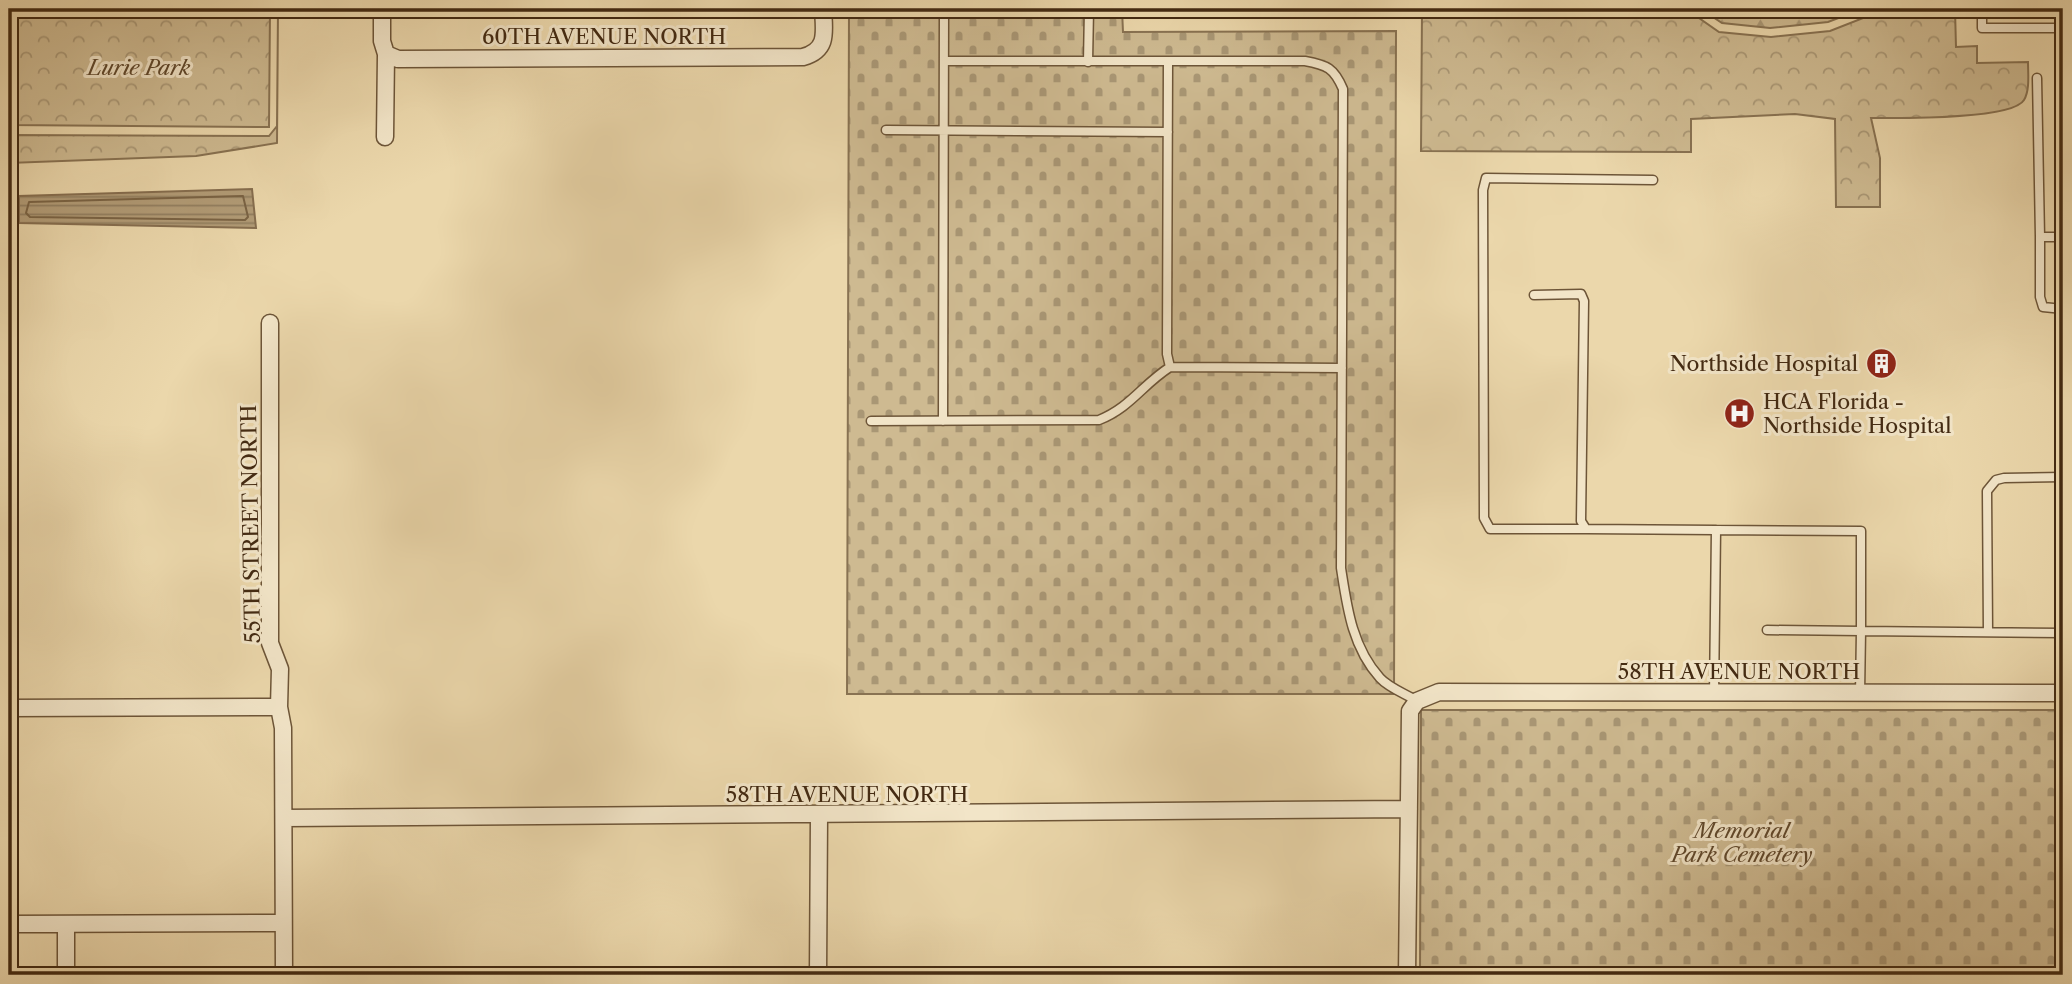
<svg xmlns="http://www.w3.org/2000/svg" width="2072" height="984" font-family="'Libre Caslon Text',serif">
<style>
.forest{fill:url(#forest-firs);stroke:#887252;stroke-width:2}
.cemetery{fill:url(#cemetery-stones);stroke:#887252;stroke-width:2}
.park{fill:url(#park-crowns);stroke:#887252;stroke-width:2}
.water{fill:url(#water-rules);stroke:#866e4f;stroke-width:2}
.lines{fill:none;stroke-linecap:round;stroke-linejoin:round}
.shore{stroke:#7a6344;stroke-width:2}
.service-casing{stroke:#6d5538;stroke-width:11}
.minor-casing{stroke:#6d5538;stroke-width:19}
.service{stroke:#f2e5c8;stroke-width:8}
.minor{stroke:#f2e5c8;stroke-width:16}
.labels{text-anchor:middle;stroke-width:6;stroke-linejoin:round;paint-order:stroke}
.street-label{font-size:21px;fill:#432a12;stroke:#f2e5c8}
.park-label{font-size:21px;font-style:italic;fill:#5f472b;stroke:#f2e5c8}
.poi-label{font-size:21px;fill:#432a12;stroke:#f2e5c8;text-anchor:end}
</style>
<defs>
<pattern id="forest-firs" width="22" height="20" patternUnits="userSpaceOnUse" patternTransform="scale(1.75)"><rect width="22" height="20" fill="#ceba91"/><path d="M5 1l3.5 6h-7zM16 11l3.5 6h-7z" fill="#a99775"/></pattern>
<pattern id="cemetery-stones" width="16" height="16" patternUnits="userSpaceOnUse" patternTransform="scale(1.75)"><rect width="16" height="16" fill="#ceba91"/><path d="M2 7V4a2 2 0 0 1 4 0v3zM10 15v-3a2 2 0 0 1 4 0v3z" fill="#a99775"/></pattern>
<pattern id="park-crowns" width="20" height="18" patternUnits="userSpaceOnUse" patternTransform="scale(1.75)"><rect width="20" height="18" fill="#ceba91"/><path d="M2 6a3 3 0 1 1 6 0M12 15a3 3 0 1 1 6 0" fill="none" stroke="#a99775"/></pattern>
<pattern id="water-rules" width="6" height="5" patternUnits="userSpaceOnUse" patternTransform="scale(1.75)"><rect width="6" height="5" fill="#b29c77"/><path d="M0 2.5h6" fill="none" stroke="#927f60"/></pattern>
</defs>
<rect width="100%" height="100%" fill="#ebd7ab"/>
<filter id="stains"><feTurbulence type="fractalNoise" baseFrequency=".00286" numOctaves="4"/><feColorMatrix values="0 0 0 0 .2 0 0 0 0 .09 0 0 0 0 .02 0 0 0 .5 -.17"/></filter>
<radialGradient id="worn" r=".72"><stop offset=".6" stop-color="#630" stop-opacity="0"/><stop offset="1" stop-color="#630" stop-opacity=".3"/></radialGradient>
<!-- forest -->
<path class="forest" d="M1701,9H1862L1828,22L1770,28L1722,23Z"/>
<!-- cemetery -->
<path class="cemetery" d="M849,9H1122L1123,32L1396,31L1394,694H847Z
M1421,710H2063V975H1420Z"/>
<!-- park -->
<path class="park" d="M9,9H270L269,127L9,125Z
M278,9L277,143L196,156L9,163V135L269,136L277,126Z
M1422,9H1686L1719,32L1771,37L1830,31L1886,9H1955L1956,47L1977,46V63L2028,62C2028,74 2030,90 2024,100C2012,120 1897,118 1871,118L1880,158V207H1836L1835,119L1795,114L1691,119V152L1421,151Z"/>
<!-- water -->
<path class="water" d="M252,189L256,228L19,223V196Z"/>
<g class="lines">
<!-- shore -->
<path class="shore" d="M243,196L248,217L245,220L30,217L26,213L29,202Z"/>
<defs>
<path id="service" d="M1982,9V28H2063
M944,61H1305C1327,65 1334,68 1343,89L1341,568C1347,607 1352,647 1380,678C1389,688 1406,694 1417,701
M1168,61L1167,354L1170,367
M1088,62L1089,9
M2037,78L2040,237H2063
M886,130L1168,132
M2040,237V297L2043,307L2063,309
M1534,295L1581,294L1584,301L1581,521L1586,529L1716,530
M871,421L1099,420C1131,407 1142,385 1170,367L1342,368
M943,421L944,9
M1586,529H1490L1484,518L1483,190L1486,178L1653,180
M1988,632L1987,491L1996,480L2004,478L2063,477
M1860,694L1861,631L2063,633
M1714,695L1716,530L1861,531V631L1767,630"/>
<path id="minor" d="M382,9V41L386,54L385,137
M386,54L398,59L803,57C829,50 824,31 823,9
M270,323V643L280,669L279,707L283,728L284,975
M9,708L279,707
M285,818L1409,809
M9,924L282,923
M66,924V975
M818,975L819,816
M1407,975L1410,711L1417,701L1439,692L2063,693"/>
</defs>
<!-- service casing -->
<use href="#service" class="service-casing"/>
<!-- minor casing -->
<use href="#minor" class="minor-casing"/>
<!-- service -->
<use href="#service" class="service"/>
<!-- minor -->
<use href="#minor" class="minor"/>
</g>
<!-- icons -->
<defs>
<symbol id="building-disc" viewBox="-11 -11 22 22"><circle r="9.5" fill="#8f2418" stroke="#f2e5c8"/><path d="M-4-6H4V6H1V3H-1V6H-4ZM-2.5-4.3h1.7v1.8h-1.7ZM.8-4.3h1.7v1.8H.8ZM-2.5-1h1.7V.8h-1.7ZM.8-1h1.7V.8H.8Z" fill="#fff"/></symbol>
<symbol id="hospital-disc" viewBox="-11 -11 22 22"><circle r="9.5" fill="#8f2418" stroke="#f2e5c8"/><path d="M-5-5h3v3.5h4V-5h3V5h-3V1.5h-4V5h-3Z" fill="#fff"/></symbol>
</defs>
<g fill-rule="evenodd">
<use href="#building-disc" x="1864" y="346" width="35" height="35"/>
<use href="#hospital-disc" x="1722" y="396" width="35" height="35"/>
</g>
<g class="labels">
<!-- street labels -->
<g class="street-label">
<text x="604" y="44">60TH AVENUE NORTH</text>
<text transform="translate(251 524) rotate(-91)" y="7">55TH STREET NORTH</text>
<text x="1739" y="679">58TH AVENUE NORTH</text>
<text x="847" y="802">58TH AVENUE NORTH</text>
</g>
<!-- park labels -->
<g class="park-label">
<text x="139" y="75">Lurie Park</text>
<text x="1742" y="838">Memorial<tspan x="1742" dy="24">Park Cemetery</tspan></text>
</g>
<!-- poi labels -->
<g class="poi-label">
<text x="1858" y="371">Northside Hospital</text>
<text x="1763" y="409" text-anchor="start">HCA Florida -<tspan x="1763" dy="24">Northside Hospital</tspan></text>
</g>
</g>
<!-- margin -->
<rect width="2072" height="984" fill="none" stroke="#ebd7ab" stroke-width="35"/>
<rect x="10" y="10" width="2051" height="963" fill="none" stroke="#432a12" stroke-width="3.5"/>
<rect x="18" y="18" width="2037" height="949" fill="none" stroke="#432a12" stroke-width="2"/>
<rect width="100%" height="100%" filter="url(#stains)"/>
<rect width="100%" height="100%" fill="url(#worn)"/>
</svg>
